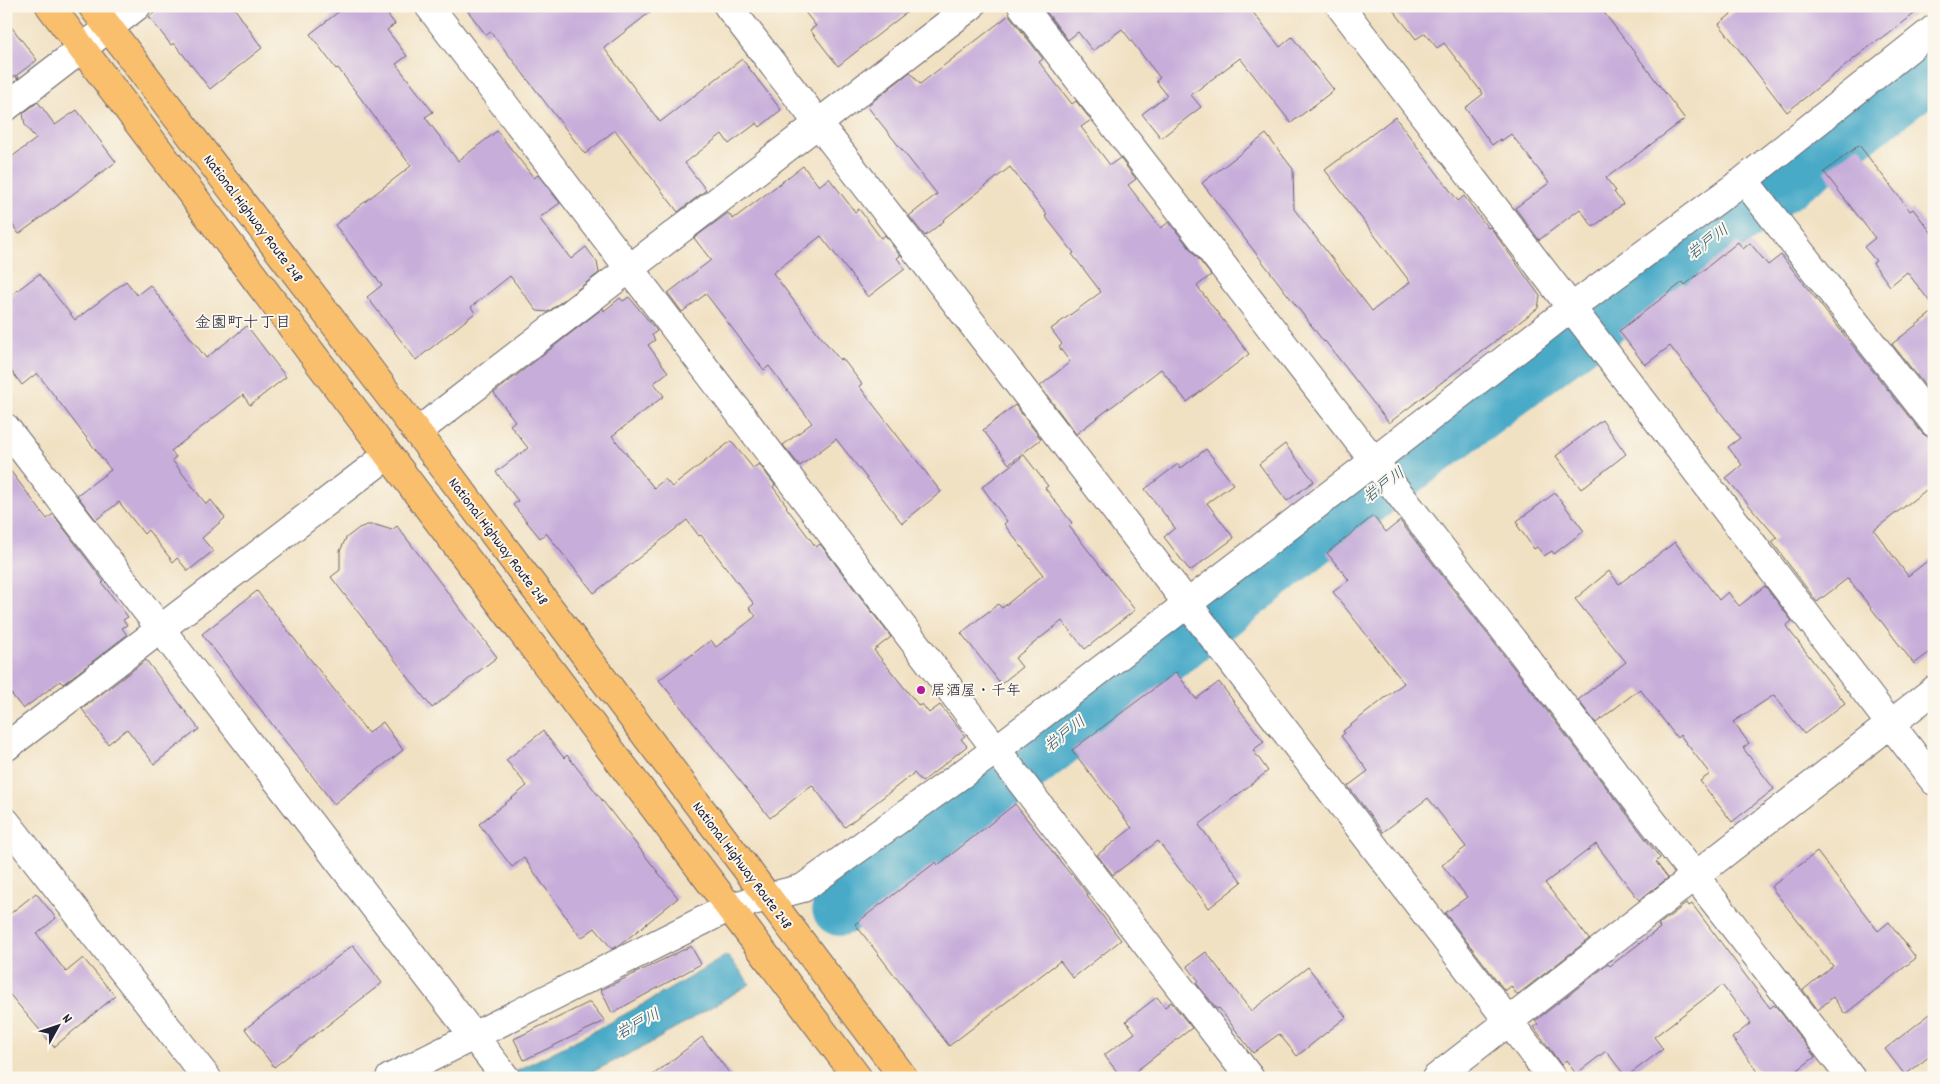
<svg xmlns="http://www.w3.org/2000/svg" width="1940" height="1084" font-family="Dekko,'Klee One',sans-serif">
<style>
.water{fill:#48aac8;stroke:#356682}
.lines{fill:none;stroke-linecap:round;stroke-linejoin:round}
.river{stroke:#48aac8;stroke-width:56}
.building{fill:#c7aeda}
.minor-casing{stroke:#6a656b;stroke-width:30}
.highway-casing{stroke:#6a656b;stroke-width:30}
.minor{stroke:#fff;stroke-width:28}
.highway{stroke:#f9bf6d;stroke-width:28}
.poi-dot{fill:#b5179e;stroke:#fbf7ec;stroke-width:2}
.labels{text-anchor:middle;stroke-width:4;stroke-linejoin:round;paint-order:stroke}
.street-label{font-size:15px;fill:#22223b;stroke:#fbf7ec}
.poi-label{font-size:15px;fill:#22223b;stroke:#fbf7ec;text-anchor:start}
.water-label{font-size:16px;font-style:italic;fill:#315873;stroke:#fbf7ec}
.neighbourhood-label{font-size:16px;fill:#22223b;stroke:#fbf7ec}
</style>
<rect width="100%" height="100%" fill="#fbf7ec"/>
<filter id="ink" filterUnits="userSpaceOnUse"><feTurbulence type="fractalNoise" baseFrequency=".02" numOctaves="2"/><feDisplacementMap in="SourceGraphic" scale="10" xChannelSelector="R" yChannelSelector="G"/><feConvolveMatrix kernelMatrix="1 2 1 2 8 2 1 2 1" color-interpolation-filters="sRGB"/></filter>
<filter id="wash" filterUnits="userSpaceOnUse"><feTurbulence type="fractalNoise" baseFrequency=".0096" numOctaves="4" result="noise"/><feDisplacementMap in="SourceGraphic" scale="20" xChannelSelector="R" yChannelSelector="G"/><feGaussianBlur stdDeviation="1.12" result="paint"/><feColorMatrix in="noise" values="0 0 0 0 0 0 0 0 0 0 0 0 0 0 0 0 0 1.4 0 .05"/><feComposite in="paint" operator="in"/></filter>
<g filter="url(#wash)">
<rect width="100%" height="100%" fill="#f1e1c3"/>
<!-- water -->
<path class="water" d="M727,955L750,984L649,1044L580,1078H502C579,1040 654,1000 727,955Z"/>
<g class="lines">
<!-- river -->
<path class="river" d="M840,908L960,817L1349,510L1934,70"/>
</g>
<g id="blocks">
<!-- building -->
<path class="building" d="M163,6H233L262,48L210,89L174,43L171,45L149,17Z
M346,6H381L395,24L387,30L407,56L396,64L433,112L425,117L458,161L497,131L534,178L538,175L560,203L539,218L571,259L586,247L597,262L599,273L548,312L537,311L510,276L471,307L475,313L416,360L367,297L382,285L335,225L411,166L338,68L336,69L310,34Z
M464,6H658L604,48L660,122L742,59L781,110L760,127L757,123L729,144L722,134L685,163L706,190L678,212L615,130L585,154L491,32L486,35Z
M800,6H915L838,66L810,30L816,26Z
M1042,6H1248L1280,47L1292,37L1334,90L1291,123L1240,58L1191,95L1201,107L1161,138L1142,114L1167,95L1156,81L1160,78L1122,29L1093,51L1078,32L1068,40Z
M1390,6H1599L1685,119L1606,178L1616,191L1614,192L1623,204L1593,227L1580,209L1539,240L1515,208L1549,183L1511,134L1501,141L1500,139L1492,145L1465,108L1483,94L1444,43L1437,48L1425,33L1416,39Z
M1741,6H1924L1881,40L1879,39L1787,112L1719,24Z
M1009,15L1043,59L1039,62L1072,104L1076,101L1091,120L1081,127L1110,165L1120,158L1136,179L1128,185L1161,228L1169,222L1211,275L1197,286L1249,354L1187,402L1161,369L1076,434L1040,386L1070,362L1059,347L1062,344L1051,329L1101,292L1072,254L1074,253L1045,216L1047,215L1010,167L943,220L944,221L925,236L909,216L937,194L867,106L910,72L920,84Z
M6,20L37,60L17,75L19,77L17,79L16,75L6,83Z
M38,102L55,125L77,110L116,162L19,234L6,216V161L36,139L25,125L23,113Z
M1395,117L1458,201L1464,196L1488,228L1490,227L1540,296L1538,308L1389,423L1325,341L1324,342L1202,183L1266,134L1293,169L1294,209L1372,311L1410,282L1325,170Z
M1859,145L1910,211L1913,209L1934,236V307L1907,272L1890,286L1873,263L1876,261L1864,247L1875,238L1824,172Z
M803,166L819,186L829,178L855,212L859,209L881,238L885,235L900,256L897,258L905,269L868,297L821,236L773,273L817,332L840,360L842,358L862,384L859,386L941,492L902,523L836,439L800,466L783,445L812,423L769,366L764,370L706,294L682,312L668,293L711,260L694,238L728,213L733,219Z
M1738,242L1743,249L1750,243L1768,265L1781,255L1922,433L1928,437L1934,438V484L1874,530L1908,576L1934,556V649L1914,664L1848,578L1817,602L1772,542L1777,538L1726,478L1742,465L1728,447L1740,438L1670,346L1645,365L1619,331L1683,282L1685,285Z
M39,274L75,320L126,281L137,295L150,285L206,358L247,326L286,377L250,405L243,395L171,451L176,457L172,460L206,504L211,500L225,518L202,538L213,551L188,571L177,558L173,562L148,530L144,534L119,502L96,520L77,495L111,470L37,373L22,385L6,364V299Z
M629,297L657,331L652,335L655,340L648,345L668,372L654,383L664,396L612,436L654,488L665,479L672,487L731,441L753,468L759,464L775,485L773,487L787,506L786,507L816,547L820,544L891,637L874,650L919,706L922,704L929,713L940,705L965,736L961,739L967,746L922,782L914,773L845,827L812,785L770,818L659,680L711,640L716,647L756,616L749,608L754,604L701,535L699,536L687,520L594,593L546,533L540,538L513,505L518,501L496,472L528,448L510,425L515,421L494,393L603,308L604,311L620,298L623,301Z
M1934,311V397L1892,344Z
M1015,405L1041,439L1009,464L983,430Z
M1602,420L1626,454L1581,489L1556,456Z
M1285,444L1314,481L1287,501L1259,464Z
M1206,449L1233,484L1207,503L1234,538L1190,571L1164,537L1175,528L1145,489L1178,464L1180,469Z
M1024,455L1048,486L1045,488L1072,523L1069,526L1135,610L1085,649L1062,621L1015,658L1022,667L1001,684L961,633L998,604L1002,608L1043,575L1004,524L1007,521L982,487Z
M6,465L47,519L53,514L104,582L102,583L128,617L123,620L127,625L122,628L127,635L63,684L60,681L59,682L23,709L6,687Z
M1555,493L1584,531L1554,554L1552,551L1544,556L1537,547L1534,549L1517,525L1519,524L1517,521Z
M1373,516L1386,532L1400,521L1623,809L1660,858L1656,862L1668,878L1639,900L1596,844L1545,883L1589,939L1517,995L1511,986L1505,991L1445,913L1467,897L1442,865L1466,847L1428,798L1383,832L1348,786L1368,771L1341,736L1345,733L1343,731L1404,683L1333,592L1349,580L1327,553Z
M367,525H376L392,530L397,526L497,657L432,708L331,577L340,570V551L346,538L359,528Z
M1675,542L1719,600L1728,592L1739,606L1765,586L1792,621L1786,626L1845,703L1804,734L1774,695L1733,722L1749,743L1743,748L1774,789L1732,822L1700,781L1710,774L1680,735L1677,738L1640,689L1596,723L1578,700L1626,662L1575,599L1609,571L1619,584Z
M257,591L368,733L383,722L403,750L334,804L202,634Z
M146,660L199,729L154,764L127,729L108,744L82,709Z
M1176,672L1196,699L1219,682L1264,742L1253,750L1268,771L1199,825L1242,882L1209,908L1158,841L1113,875L1097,855L1132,828L1072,750Z
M543,731L564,758L567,755L678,898L620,945L612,949L595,928L581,938L524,858L512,867L479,824L527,786L506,760Z
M1015,804L1071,875L1072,874L1088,895L1087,896L1121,940L1073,978L1060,961L949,1046L855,924L936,862L938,865Z
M1817,852L1878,931L1889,922L1916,958L1845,1014L1833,997L1818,1010L1803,990L1833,966L1771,887Z
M36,893L56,918L37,934L66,972L83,958L115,996L54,1047L6,990V917Z
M1687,903L1689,906L1692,904L1770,1008L1774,1005L1778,1009L1815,1057L1787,1078H1763L1732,1038L1751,1023L1722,985L1654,1037L1663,1049L1626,1077L1606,1051L1576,1074L1566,1060L1561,1065L1534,1027L1538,1024L1535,1021L1608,964L1610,966L1660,928L1658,925Z
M353,945L382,983L274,1067L245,1029Z
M691,946L701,964L612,1013L601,990Z
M1206,952L1251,1011L1308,967L1346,1017L1297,1056L1279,1034L1253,1053L1219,1008L1217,1009L1196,983L1199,981L1187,966Z
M1157,997L1165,1007L1171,1002L1192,1028L1127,1078H1122L1104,1055L1135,1033L1126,1021Z
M590,1002L605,1021L524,1060L514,1039Z
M1934,1011V1053L1905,1075L1885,1049Z
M702,1037L733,1078H649Z"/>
</g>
</g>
<g filter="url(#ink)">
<use href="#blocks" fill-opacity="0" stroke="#6a656b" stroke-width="1"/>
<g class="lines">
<defs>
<path id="minor" d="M429,6L998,752L1250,1078
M728,6L1552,1078
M1022,6L1851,1078
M1340,6L1934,781
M6,107L137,6
M1744,180L1934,423
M6,428L506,1078
M417,432L971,6
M6,747L388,455
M6,822L207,1078
M390,1078L730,907L803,888L997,749L1374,461L1571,308L1744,180L1934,29
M1436,1078L1934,690"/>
<path id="highway" d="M50,6L858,1078
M92,6L417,432L904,1078"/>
</defs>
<!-- minor casing -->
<use href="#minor" class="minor-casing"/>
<!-- highway casing -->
<use href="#highway" class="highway-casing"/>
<!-- minor -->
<use href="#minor" class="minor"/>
<!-- highway -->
<use href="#highway" class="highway"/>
</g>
</g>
<!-- markers -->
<circle class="poi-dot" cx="921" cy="690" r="5"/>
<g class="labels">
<!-- street labels -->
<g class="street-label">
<text transform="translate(254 218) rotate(53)" y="5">National Highway Route 248</text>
<text transform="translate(499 541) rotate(53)" y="5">National Highway Route 248</text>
<text transform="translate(743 865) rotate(53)" y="5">National Highway Route 248</text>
</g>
<!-- poi labels -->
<g class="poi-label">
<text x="931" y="695">居酒屋・千年</text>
</g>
<!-- water labels -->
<g class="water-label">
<text transform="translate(1707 241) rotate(-37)" y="6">岩戸川</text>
<text transform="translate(1383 484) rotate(-37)" y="6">岩戸川</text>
<text transform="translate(1064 733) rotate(-38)" y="6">岩戸川</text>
<text transform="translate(637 1023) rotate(-28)" y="6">岩戸川</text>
</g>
<!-- neighbourhood labels -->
<g class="neighbourhood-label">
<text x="243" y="327">金園町十丁目</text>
</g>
</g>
<!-- margin -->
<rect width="1940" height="1084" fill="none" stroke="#fbf7ec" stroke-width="25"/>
<!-- north arrow -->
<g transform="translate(58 1026) rotate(50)" stroke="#fbf7ec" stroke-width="4" paint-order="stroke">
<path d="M0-4L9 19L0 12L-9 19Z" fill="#22223b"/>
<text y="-8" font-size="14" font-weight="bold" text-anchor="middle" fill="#22223b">N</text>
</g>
</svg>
